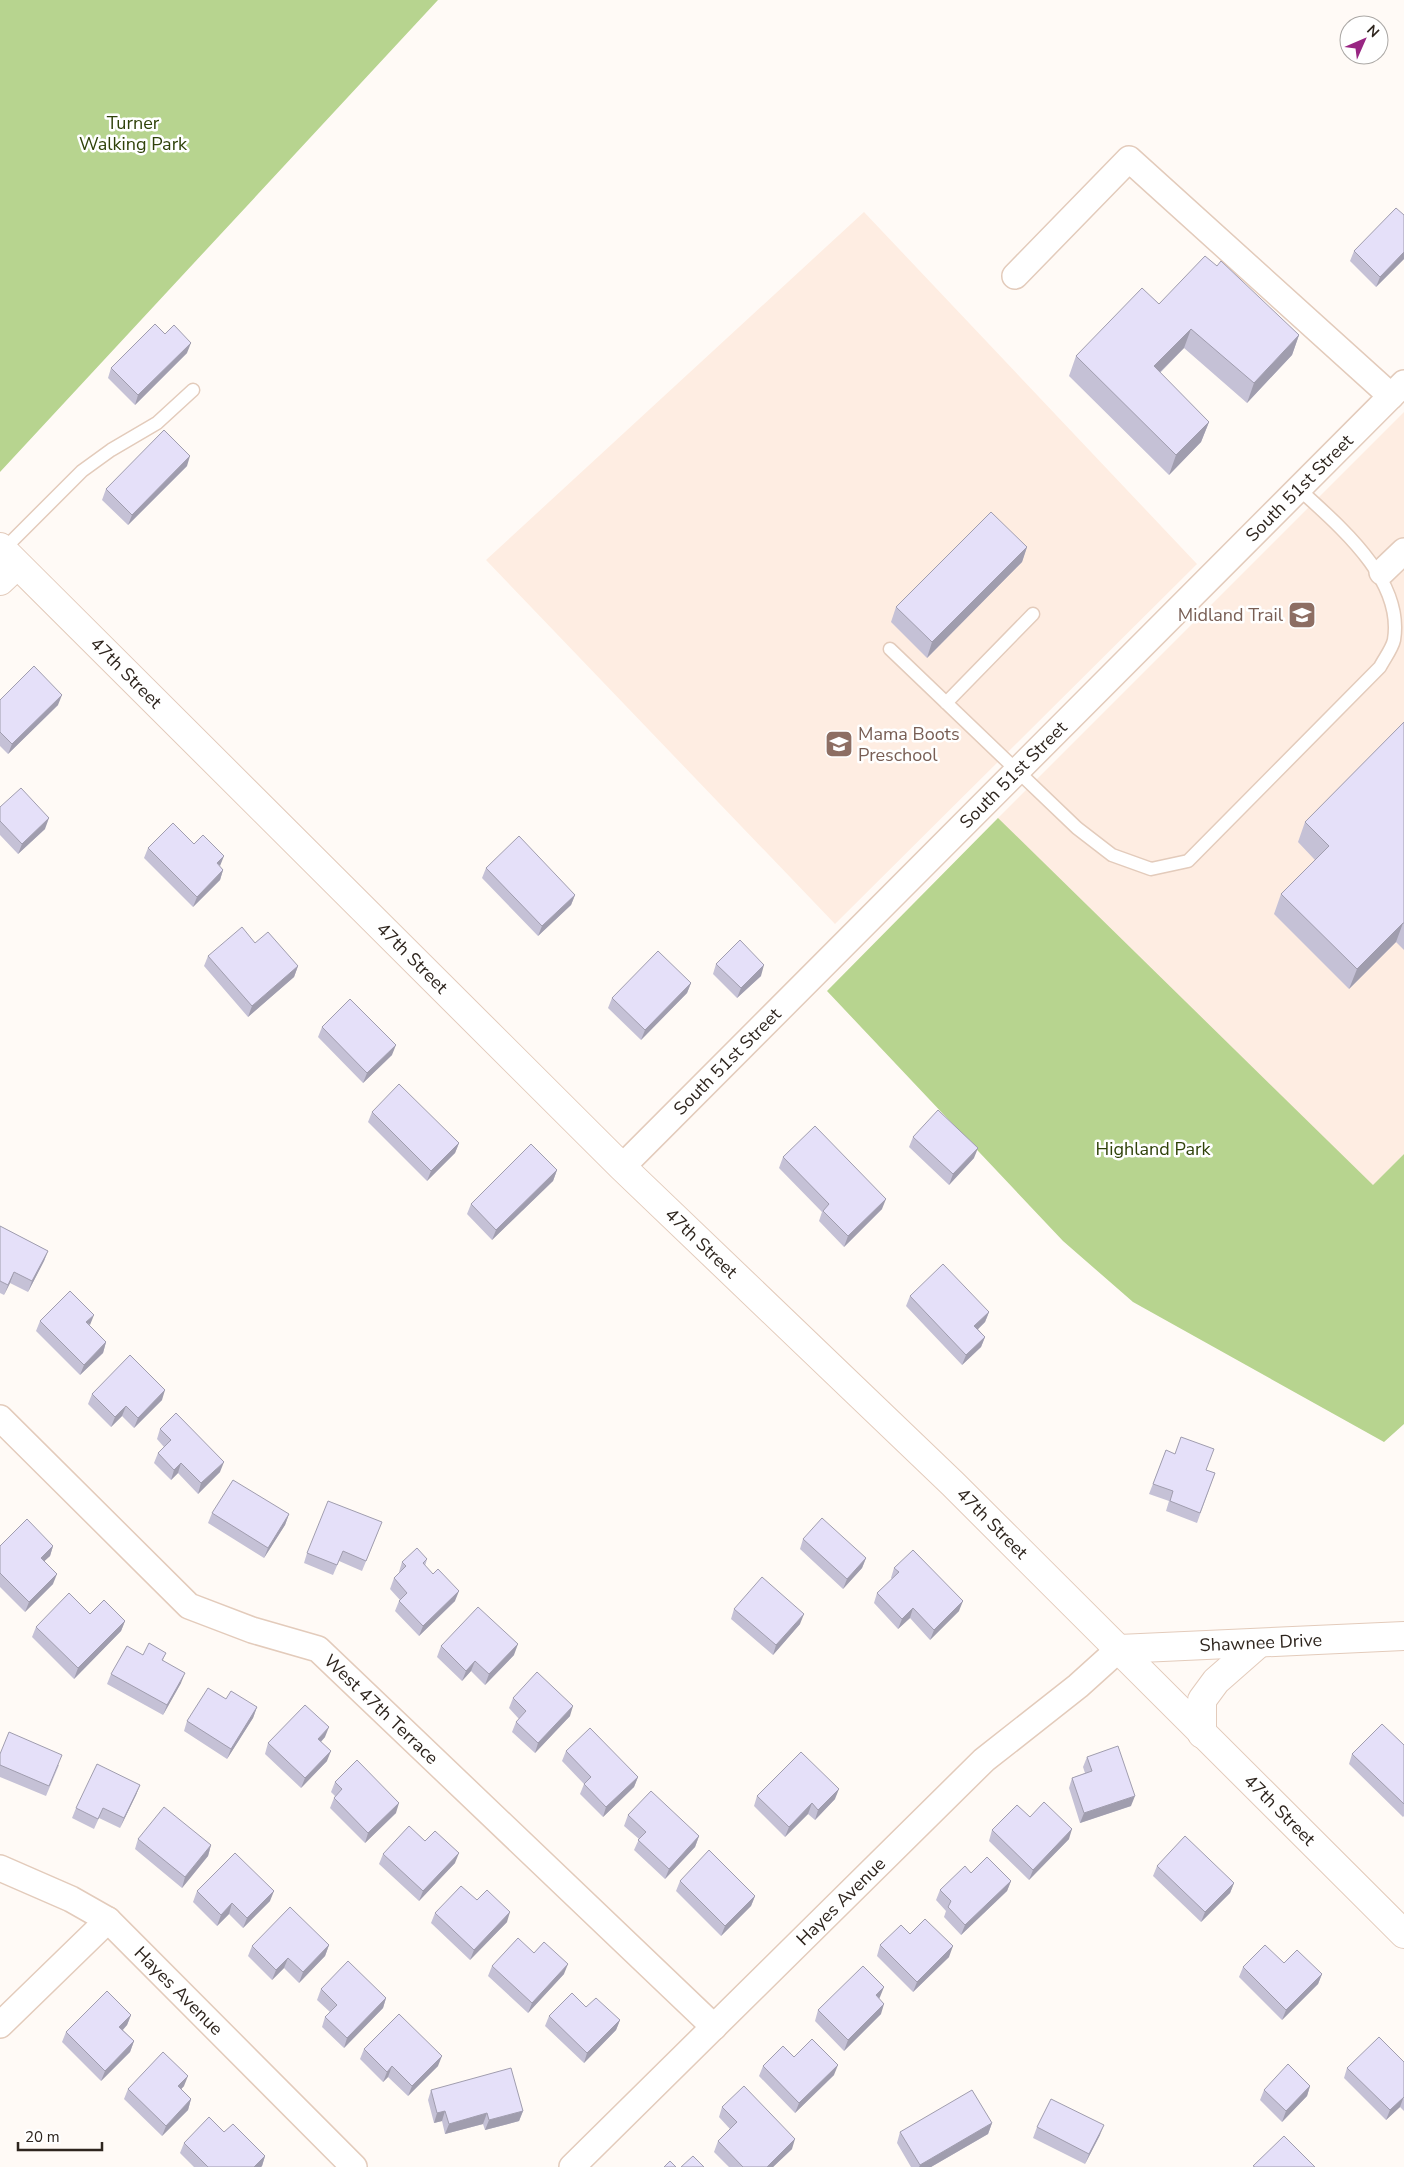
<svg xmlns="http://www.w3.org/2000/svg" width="1404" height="2167" font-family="'Nunito Sans',sans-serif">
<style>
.education{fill:#feede2}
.green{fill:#b7d48f}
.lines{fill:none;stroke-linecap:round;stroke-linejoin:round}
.lane-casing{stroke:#e3cbbb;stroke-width:15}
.street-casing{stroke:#e3cbbb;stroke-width:28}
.secondary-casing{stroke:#e3cbbb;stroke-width:30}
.lane{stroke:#fff;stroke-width:12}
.street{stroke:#fff;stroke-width:25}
.secondary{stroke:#fff;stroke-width:28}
.wall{fill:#c5c1d6}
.shaded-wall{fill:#a09dae}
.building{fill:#e5e0f9;stroke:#a09dae}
.labels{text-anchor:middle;stroke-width:5;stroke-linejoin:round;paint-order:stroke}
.park-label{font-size:18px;fill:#2f4209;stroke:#fff}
.street-label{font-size:18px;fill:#2e251e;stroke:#fff}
.education-label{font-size:18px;fill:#785e54;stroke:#fff;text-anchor:end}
</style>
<rect width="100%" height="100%" fill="#fffaf6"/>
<!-- education -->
<path class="education" d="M864,212L1197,564L835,924L486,560Z
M1404,412V1154L1373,1186L997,819Z"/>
<!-- green -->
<path class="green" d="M0,0H438L0,472Z
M998,818L1373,1185L1404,1154V1424L1384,1442L1133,1302L1063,1241L827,991Z"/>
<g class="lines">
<defs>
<path id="lane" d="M3,550L82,471L111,450L157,423L193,390
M890,649L1077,828L1112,855L1151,869L1188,861L1380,667C1384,659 1392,649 1394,640C1404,579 1339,526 1299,489
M946,703L1033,614"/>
<g id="street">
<path d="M1015,276L1129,159L1391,396"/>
<path d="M1382,572L1404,551"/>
<path id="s1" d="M622,1167L1404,383"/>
<path id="s2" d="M0,1418L189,1606L252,1630L318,1649L714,2027"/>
<path id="s3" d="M0,1868L71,1899L108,1920L354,2167"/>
<path d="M0,2025L108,1920"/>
<path id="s4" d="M572,2167L984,1760L1078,1686L1119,1649"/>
</g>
<g id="secondary">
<path id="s5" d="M0,547L622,1167L953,1484L1404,1934"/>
<path d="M0,581L17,565"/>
<path id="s6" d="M1119,1649L1404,1636"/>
<path d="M1202,1734V1700L1216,1681L1257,1645"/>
</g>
</defs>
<!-- lane casing -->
<use href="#lane" class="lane-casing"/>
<!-- street casing -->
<use href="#street" class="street-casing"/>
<!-- secondary casing -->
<use href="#secondary" class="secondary-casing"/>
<!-- lane -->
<use href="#lane" class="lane"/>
<!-- street -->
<use href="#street" class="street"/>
<!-- secondary -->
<use href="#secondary" class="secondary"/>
</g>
<!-- wall -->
<path class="wall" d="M1404,215V259L1376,287L1350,261L1354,251Z
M1159,304L1299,335L1292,355L1247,403L1184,348L1160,373L1209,422L1201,442L1169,475L1069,376L1076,356Z
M165,334L187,353L135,405L108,378L111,368Z
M187,466L128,525L102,500L106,489Z
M1027,547L1022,562L927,658L891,622L896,607Z
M0,700L58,705L8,754L0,746Z
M1404,722V950L1396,942L1349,989L1274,914L1281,894L1315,860L1298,842L1305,822Z
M0,807L45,829L18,854L0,835Z
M194,844L223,870L220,880L193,907L144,858L148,848Z
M486,868L575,895L571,905L538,936L482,878Z
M255,943L298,966L294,977L248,1017L204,966L208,956Z
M716,964L761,976L737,998L713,974Z
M691,983L687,993L641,1040L608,1008L612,998Z
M322,1027L392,1055L363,1083L318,1037Z
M372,1112L459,1143L455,1153L427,1181L368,1122Z
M913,1137L974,1158L949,1185L909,1147Z
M783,1157L882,1209L844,1247L819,1221L822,1212L779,1168Z
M557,1170L553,1181L492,1240L467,1214L471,1204Z
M0,1226L48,1251L44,1261L28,1292L10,1283L4,1295L0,1293Z
M910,1296L989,1312L985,1322L978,1329L985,1337L981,1347L962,1365L906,1306Z
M40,1321L90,1326L106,1342L103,1353L80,1375L36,1331Z
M92,1394L162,1400L134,1428L122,1416L111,1427L88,1404Z
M160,1429L220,1472L198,1494L178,1473L171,1480L154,1463L158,1453L164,1447L157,1439Z
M1166,1450L1206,1470L1215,1473L1197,1523L1166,1511L1169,1501L1149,1494Z
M212,1513L289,1514L285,1525L264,1558L208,1523Z
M378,1532L362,1571L339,1561L333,1575L304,1563L307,1553Z
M803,1539L866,1558L862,1568L843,1589L800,1549Z
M0,1546H53L50,1556L44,1561L53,1584L25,1612L0,1587Z
M427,1559L425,1566L455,1601L419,1636L395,1611L399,1601L400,1600L390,1589L394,1578L399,1573V1572L402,1562Z
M894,1568L959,1611L930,1640L910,1618L898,1629L874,1603L877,1593L892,1579L891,1578Z
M734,1609L800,1624L773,1655L731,1619Z
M90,1614L125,1621L121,1631L74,1679L32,1637L36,1627Z
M441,1646L514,1655L485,1685L471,1671L462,1681L437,1657Z
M166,1653L163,1660L181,1683L163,1715L107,1684L111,1674L143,1655Z
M513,1698L570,1716L535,1753L512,1732L516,1722L519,1719L509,1708Z
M226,1699L257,1707L253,1718L227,1759L184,1731L187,1721Z
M325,1737L321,1742L327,1761L301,1788L265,1754L268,1743Z
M1404,1745V1816L1403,1817L1349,1764L1352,1754Z
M566,1751L638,1777L634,1787L603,1817L580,1794L584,1784L562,1761Z
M0,1754L59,1765L46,1796L0,1777Z
M1087,1757L1131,1806L1080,1823L1069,1788L1072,1778L1085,1773L1083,1767Z
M335,1782L396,1813L365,1843L330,1808L334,1798L335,1796L331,1792Z
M140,1785L136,1795L120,1828L99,1818L94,1829L72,1818L76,1808Z
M757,1796L835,1799L815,1820L808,1814L785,1837L754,1806Z
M628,1815L699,1836L695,1847L665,1879L634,1850L639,1839L624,1826Z
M1030,1817L1069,1839L1029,1880L989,1841L992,1830Z
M138,1839L211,1845L208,1856L182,1888L135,1849Z
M425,1841L455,1863L419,1901L379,1864L383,1854Z
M1157,1866L1234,1883L1230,1893L1201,1922L1153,1876Z
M971,1873L1011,1881L1007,1891L961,1935L944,1917L946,1911L936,1900L940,1890Z
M680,1881L755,1896L751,1906L721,1936L676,1891Z
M197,1891L270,1901L243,1928L229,1914L217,1926L193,1902Z
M477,1900L507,1922L470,1960L431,1923L435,1913Z
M910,1934L949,1957L913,1992L877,1956L880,1945Z
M329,1945L325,1956L299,1983L284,1968L272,1980L248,1956L252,1946Z
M534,1953L564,1974L528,2013L488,1976L492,1966Z
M1284,1963L1322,1974L1318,1984L1282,2020L1239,1977L1243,1967Z
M321,1989L386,1998L383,2008L344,2048L322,2027L325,2017L330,2012L317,2000Z
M880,1997L879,1999L881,2014L844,2051L815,2021L818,2010Z
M586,2007L620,2020L616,2030L584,2063L545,2026L549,2016Z
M131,2015L127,2025L123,2030L134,2041L130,2052L101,2081L62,2042L66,2032Z
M364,2049L438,2066L408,2096L388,2077L383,2082L360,2059Z
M1404,2062V2111L1400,2107L1386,2120L1344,2078L1347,2068Z
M763,2066L834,2075L795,2113L759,2076Z
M184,2086L181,2089L191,2099L188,2110L162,2136L124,2099L128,2089Z
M1310,2086L1307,2096L1282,2122L1260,2100L1264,2090Z
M431,2090L523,2111L519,2121L485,2130L483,2124L445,2134L442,2121L434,2123L428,2100Z
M722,2107L792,2149L773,2167H729L714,2152L718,2141L730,2129L719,2117Z
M992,2123L988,2134L931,2167H911L897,2143L900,2132Z
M1037,2127L1100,2135L1085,2164L1033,2138Z
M224,2132L265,2156L262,2166L261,2167H194L180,2153L184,2143Z"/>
<!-- shaded-wall -->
<path class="shaded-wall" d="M1404,252V259L1376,287L1380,277Z
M1191,329L1184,348L1146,386L1154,366Z
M1299,335L1292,355L1247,403L1254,383Z
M191,343L187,353L135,405L138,395Z
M1209,422L1201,442L1169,475L1176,455Z
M190,456L187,466L128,525L132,515Z
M1027,547L1022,562L927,658L932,642Z
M62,695L58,705L8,754L12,744Z
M49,818L45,829L18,854L22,844Z
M224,856L220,866L217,863Z
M223,870L220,880L193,907L197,897Z
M575,895L571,905L538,936L542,926Z
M1403,923L1396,942L1349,989L1357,969Z
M764,965L761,976L737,998L741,988Z
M298,966L294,977L248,1017L252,1006Z
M691,983L687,993L641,1040L645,1030Z
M396,1045L392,1055L363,1083L367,1073Z
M459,1143L455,1153L427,1181L431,1171Z
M978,1148L974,1158L949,1185L953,1174Z
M557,1170L553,1181L492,1240L496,1230Z
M886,1199L882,1209L844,1247L848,1236Z
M48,1251L44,1261L28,1292L32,1281Z
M14,1272L10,1283L4,1295L8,1285Z
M989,1312L985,1322L971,1336L974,1326Z
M94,1315L90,1325L86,1322Z
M985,1337L981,1347L962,1365L966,1355Z
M106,1342L103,1353L80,1375L84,1365Z
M165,1390L162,1400L134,1428L138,1418Z
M126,1406L122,1416L111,1427L115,1417Z
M224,1462L220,1472L198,1494L201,1483Z
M181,1463L178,1473L171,1480L174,1470Z
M289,1514L285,1525L264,1558L268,1548Z
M53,1546L50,1556L37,1568L41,1558Z
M866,1558L862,1568L843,1589L847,1579Z
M57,1574L53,1584L25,1612L29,1602Z
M459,1591L455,1601L419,1636L423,1626Z
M963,1601L959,1611L930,1640L934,1630Z
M913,1608L910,1618L898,1629L902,1619Z
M804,1614L800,1624L773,1655L776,1645Z
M125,1621L121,1631L74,1679L78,1668Z
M518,1644L514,1655L485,1685L489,1674Z
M475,1661L471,1671L462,1681L466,1671Z
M185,1673L181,1683L163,1715L167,1705Z
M573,1706L570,1716L535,1753L538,1743Z
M257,1707L253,1718L227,1759L231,1749Z
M329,1727L325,1737L314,1749L318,1739Z
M331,1751L327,1761L301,1788L305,1778Z
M638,1777L634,1787L603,1817L606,1807Z
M140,1785L136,1795L120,1828L124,1818Z
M839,1789L835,1799L815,1820L818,1810Z
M1135,1796L1131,1806L1080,1823L1084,1813Z
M399,1803L396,1813L365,1843L368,1833Z
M812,1803L808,1814L785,1837L789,1827Z
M1072,1829L1069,1839L1029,1880L1033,1870Z
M699,1836L695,1847L665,1879L669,1869Z
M211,1845L208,1856L182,1888L185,1877Z
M459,1853L455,1863L419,1901L423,1891Z
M1011,1881L1007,1891L961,1935L965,1925Z
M1234,1883L1230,1893L1201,1922L1205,1912Z
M274,1891L270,1901L243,1928L247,1918Z
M755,1896L751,1906L721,1936L725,1926Z
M232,1903L229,1914L217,1926L221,1915Z
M510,1912L507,1922L470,1960L474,1950Z
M329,1945L325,1956L299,1983L303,1972Z
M953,1946L949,1957L913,1992L917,1982Z
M288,1958L284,1968L272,1980L276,1970Z
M568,1964L564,1974L528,2013L532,2003Z
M1322,1974L1318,1984L1282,2020L1286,2010Z
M884,1987L880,1997L872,2006L876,1995Z
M386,1998L383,2008L344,2048L347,2038Z
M884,2004L881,2014L844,2051L848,2040Z
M131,2015L127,2025L116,2037L119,2027Z
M620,2020L616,2030L584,2063L587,2053Z
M134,2041L130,2052L101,2081L105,2071Z
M442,2056L438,2066L408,2096L412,2086Z
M838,2065L834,2075L795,2113L799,2103Z
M392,2066L388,2077L383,2082L387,2072Z
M188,2076L184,2086L174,2097L178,2086Z
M1310,2086L1307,2096L1282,2122L1286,2111Z
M1404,2096L1400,2107L1386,2120L1390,2110Z
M191,2099L188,2110L162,2136L166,2126Z
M445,2111L442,2121L434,2123L437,2113Z
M523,2111L519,2121L485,2130L489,2120Z
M487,2113L483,2124L445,2134L449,2124Z
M992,2123L988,2134L931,2167H919L920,2165Z
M1104,2125L1100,2135L1085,2164L1089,2154Z
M795,2139L792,2149L773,2167H767Z
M265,2156L262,2166L261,2167H254Z"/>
<!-- building -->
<path class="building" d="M1396,208L1404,215V252L1380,277L1354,251Z
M1205,256L1217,266L1221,261L1299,335L1254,383L1191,329L1154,366L1209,422L1176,455L1076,356L1142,288L1159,304Z
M155,324L165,334L174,325L191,343L138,395L111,368Z
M164,430L190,456L132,515L106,489Z
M991,512L1027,547L932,642L896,607Z
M34,666L62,695L12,744L0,732V700Z
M1404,722V923H1403L1357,969L1281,894L1329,846L1305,822Z
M21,788L49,818L22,844L0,821V807Z
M173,823L194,844L203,835L224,856L217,863L223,870L197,897L148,848Z
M519,836L575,895L542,926L486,868Z
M242,927L255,943L268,932L298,966L252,1006L208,956Z
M740,940L764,965L741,988L716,964Z
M658,951L691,983L645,1030L612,998Z
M350,999L396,1045L367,1073L322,1027Z
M399,1084L459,1143L431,1171L372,1112Z
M938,1110L978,1148L953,1174L913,1137Z
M815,1126L886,1199L848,1236L823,1211L829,1204L783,1157Z
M531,1144L557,1170L496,1230L471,1204Z
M0,1226L48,1251L32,1281L14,1272L8,1285L0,1281Z
M943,1264L989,1312L974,1326L985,1337L966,1355L910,1296Z
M70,1291L94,1315L86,1322L106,1342L84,1365L40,1321Z
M130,1355L165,1390L138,1418L126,1406L115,1417L92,1394Z
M176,1413L224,1462L201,1483L181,1463L174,1470L158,1453L171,1440L160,1429Z
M1181,1437L1214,1449L1206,1470L1215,1473L1200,1513L1170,1501L1173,1491L1153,1484L1166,1450L1175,1454Z
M233,1480L289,1514L268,1548L212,1513Z
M328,1501L382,1522L366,1561L343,1551L337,1565L307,1553Z
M822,1518L866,1558L847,1579L803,1539Z
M27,1519L53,1546L41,1558L57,1574L29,1602L0,1573V1546Z
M417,1548L427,1559L423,1563L433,1574L438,1569L459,1591L423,1626L399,1601L407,1593L394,1578L406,1566L402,1562Z
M913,1550L963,1601L934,1630L913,1608L902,1619L877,1593L899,1572L894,1568Z
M762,1577L804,1614L776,1645L734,1609Z
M69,1593L90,1614L104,1600L125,1621L78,1668L36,1627Z
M478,1607L518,1644L489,1674L475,1661L466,1671L441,1646Z
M149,1643L166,1653L162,1660L185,1673L167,1705L111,1674L127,1646L143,1655Z
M537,1672L573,1706L538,1743L516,1722L526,1711L513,1698Z
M208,1688L226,1699L231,1691L257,1707L231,1749L187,1721Z
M305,1705L329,1727L318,1739L331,1751L305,1778L268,1743Z
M1382,1724L1404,1745V1804L1352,1754Z
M590,1728L638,1777L606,1807L584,1784L591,1777L566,1751Z
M9,1732L62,1755L49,1786L0,1765V1754Z
M1118,1746L1135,1796L1084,1813L1072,1778L1092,1771L1087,1757Z
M801,1752L839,1789L818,1810L812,1803L789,1827L757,1796Z
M357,1760L399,1803L368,1833L334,1798L342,1789L335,1782Z
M97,1764L140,1785L124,1818L103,1808L98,1819L76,1808Z
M651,1791L699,1836L669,1869L638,1840L646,1832L628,1815Z
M1044,1802L1072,1829L1033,1870L992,1830L1017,1805L1030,1817Z
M164,1807L211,1845L185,1877L138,1839Z
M409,1826L425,1841L435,1831L459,1853L423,1891L383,1854Z
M1185,1836L1234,1883L1205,1912L1157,1866Z
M709,1850L755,1896L725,1926L680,1881Z
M235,1853L274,1891L247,1918L232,1903L221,1915L197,1891Z
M987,1857L1011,1881L965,1925L948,1907L951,1901L940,1890L965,1866L971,1873Z
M461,1886L477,1900L487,1890L510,1912L474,1950L435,1913Z
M290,1907L329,1945L303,1972L288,1958L276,1970L252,1946Z
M925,1919L953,1946L917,1982L880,1945L901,1925L910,1934Z
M518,1938L534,1953L544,1942L568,1964L532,2003L492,1966Z
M1265,1945L1284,1963L1297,1950L1322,1974L1286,2010L1243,1967Z
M348,1961L386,1998L347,2038L325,2017L337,2005L321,1989Z
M863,1966L884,1987L876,1995L884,2004L848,2040L818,2010Z
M107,1991L131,2015L119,2027L134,2041L105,2071L66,2032Z
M572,1993L586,2007L596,1998L620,2020L587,2053L549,2016Z
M399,2014L442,2056L412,2086L392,2066L387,2072L364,2049Z
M1379,2037L1404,2062V2097L1390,2110L1347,2068Z
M812,2039L838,2065L799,2103L763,2066L783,2046L794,2057Z
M163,2052L188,2076L178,2086L191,2099L166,2126L128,2089Z
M1288,2064L1310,2086L1286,2111L1264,2090Z
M511,2068L523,2111L489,2120L487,2113L449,2124L445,2111L437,2113L431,2090Z
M744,2086L795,2139L767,2167H743L718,2141L737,2122L722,2107Z
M972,2090L992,2123L920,2165L900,2132Z
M1051,2099L1104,2125L1089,2154L1037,2127Z
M209,2117L224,2132L233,2124L265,2156L254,2167H208L184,2143Z
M1284,2136L1315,2167H1255L1253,2166Z
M693,2156L704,2167H681Z
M670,2161L676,2167H664Z"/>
<!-- icons -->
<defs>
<symbol id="school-square" viewBox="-11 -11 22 22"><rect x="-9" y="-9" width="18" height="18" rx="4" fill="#8d6e63" stroke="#fff"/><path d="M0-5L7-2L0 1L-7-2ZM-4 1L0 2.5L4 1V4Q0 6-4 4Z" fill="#fff"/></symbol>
</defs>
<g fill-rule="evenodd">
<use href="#school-square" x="1286" y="599" width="32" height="32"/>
<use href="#school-square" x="823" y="728" width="32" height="32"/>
</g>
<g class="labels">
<!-- park labels -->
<g class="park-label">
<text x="133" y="129">Turner<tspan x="133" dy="21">Walking Park</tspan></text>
<text x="1153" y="1155">Highland Park</text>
</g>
<!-- street labels -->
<g class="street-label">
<text dy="6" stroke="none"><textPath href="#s1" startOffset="959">South 51st Street</textPath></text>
<text dy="6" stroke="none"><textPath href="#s5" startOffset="178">47th Street</textPath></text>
<text dy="6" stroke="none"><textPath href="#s1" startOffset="554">South 51st Street</textPath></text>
<text dy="6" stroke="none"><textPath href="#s5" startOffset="582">47th Street</textPath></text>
<text dy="6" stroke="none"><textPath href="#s1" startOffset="149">South 51st Street</textPath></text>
<text dy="6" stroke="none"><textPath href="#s5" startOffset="988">47th Street</textPath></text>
<text dy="6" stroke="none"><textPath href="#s5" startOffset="1392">47th Street</textPath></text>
<text dy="6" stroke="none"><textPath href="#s6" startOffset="142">Shawnee Drive</textPath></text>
<text dy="6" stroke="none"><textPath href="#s2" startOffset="490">West 47th Terrace</textPath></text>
<text dy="6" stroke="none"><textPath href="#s5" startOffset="1798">47th Street</textPath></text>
<text dy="6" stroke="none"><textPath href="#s4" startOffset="378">Hayes Avenue</textPath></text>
<text dy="6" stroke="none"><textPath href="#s3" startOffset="220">Hayes Avenue</textPath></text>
</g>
<!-- education labels -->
<g class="education-label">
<text x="1283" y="621">Midland Trail</text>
<text x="858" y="740" text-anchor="start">Mama Boots<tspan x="858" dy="21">Preschool</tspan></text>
</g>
</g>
<!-- north arrow -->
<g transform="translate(1364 40) rotate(45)"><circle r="24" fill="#ffffff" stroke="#aba8a5"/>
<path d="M0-4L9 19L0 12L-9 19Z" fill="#992683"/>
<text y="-8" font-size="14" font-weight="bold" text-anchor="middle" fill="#2e251e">N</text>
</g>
<!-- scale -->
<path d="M18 2142v8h84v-8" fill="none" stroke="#2e251e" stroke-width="2.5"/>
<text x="25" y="2142" font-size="15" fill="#2e251e" stroke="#ffffff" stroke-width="4" paint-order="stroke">20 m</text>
</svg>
